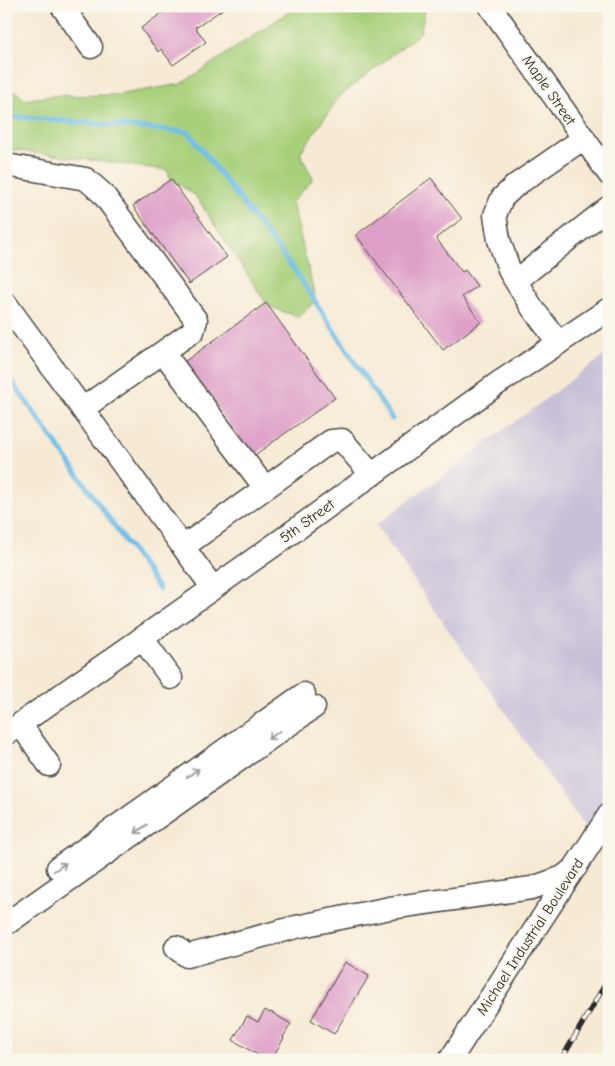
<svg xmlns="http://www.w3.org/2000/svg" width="615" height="1066" font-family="'Comic Neue',sans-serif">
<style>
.industrial{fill:#c8bfd8}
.green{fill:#a8d07a;stroke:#6a7e52}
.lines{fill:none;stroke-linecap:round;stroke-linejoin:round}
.stream{stroke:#6ebee9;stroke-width:5}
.building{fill:#dea0c8}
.minor-casing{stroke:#494844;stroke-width:25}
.minor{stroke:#fff;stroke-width:22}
.rail-casing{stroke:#2b2b2b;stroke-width:5.5}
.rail{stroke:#fbf7ec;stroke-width:4;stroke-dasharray:11;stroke-linecap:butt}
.oneway{stroke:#a0a0a0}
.labels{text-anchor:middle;stroke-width:4.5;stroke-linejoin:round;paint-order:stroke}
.street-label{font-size:15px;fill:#2b2b2b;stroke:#fbf7ec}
</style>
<rect width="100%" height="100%" fill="#fbf7ec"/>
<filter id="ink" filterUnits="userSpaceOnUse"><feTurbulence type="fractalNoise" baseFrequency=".02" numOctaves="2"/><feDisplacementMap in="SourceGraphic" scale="10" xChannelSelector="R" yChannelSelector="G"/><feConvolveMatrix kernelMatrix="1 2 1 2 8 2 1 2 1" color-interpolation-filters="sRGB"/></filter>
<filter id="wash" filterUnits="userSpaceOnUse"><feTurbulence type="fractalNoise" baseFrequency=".0096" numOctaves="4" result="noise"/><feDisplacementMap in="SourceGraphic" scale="20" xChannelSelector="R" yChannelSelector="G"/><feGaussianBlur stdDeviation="1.12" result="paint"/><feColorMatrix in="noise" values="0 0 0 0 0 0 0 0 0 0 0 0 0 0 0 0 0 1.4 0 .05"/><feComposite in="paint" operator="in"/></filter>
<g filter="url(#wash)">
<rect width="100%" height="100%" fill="#f6ead4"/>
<!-- industrial -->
<path class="industrial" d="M609,352V863L376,525Z"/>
<!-- green -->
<path class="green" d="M298,6H350L354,10L369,6H426L420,33L340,96L300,153L313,179L292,202L316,301L298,317L268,306L195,195L171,179L167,170L6,149V83L8,90L16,92L25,100L51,96L116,95L181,84Z"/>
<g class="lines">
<!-- stream -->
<path class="stream" d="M6,83L12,104L9,116L188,132L297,274L392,419
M6,373L159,589"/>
</g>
<g id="blocks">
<!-- building -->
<path class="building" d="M172,6H227L197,27L196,26L195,27L206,42L173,65L161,49L158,52L153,44H152L141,28Z
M431,178L462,219L436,238L462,272L465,270L477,286L462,297L481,322L443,350L356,235Z
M171,179L227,257L189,284L133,206Z
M266,303L335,398L252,457L184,362Z
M345,962L369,976L334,1034L311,1020Z
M265,1010L270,1013L271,1012L291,1024L283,1037L284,1038L271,1060H266L233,1040L247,1016L258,1022Z"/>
</g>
</g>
<g filter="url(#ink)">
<use href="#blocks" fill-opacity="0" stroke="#494844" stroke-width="1"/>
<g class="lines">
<defs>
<path id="minor" d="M62,6L91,47
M490,6L609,174
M6,165L86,179L103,194L196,320L193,331L82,409
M516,281L609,207
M6,304L183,547L331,441L342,440L372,475
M559,343L533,309L510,272L499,240L495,215L502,198L516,185L584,138
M163,352L265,488
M183,547L213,588
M142,638L171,678
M20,724L49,765
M6,734L280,541L497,384L609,309
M58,868L304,694
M6,924L314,707
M176,947L187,956L296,927L390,908L532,888L563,877L576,867
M450,1060L609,815"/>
</defs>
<!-- minor casing -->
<use href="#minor" class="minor-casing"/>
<!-- minor -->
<use href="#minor" class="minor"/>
<defs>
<path id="rail" d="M561,1060L609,978"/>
</defs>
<!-- rail casing -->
<use href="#rail" class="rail-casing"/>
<!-- rail -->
<use href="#rail" class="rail"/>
</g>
<!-- one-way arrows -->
<defs><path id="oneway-shaft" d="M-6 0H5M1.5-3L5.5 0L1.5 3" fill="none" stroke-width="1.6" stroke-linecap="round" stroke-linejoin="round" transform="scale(1.25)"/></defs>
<g class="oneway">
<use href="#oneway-shaft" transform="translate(274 735) rotate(145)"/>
<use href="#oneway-shaft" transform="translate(193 773) rotate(-35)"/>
<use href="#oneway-shaft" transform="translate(141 829) rotate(144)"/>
<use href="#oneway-shaft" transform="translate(60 867) rotate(-35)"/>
</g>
</g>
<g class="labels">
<!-- street labels -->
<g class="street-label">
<text transform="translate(549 90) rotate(55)" y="5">Maple Street</text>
<text transform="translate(307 521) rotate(-36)" y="5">5th Street</text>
<text transform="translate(530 937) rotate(-57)" y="5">Michael Industrial Boulevard</text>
</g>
</g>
<!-- margin -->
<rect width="615" height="1066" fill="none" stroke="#fbf7ec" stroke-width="25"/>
</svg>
